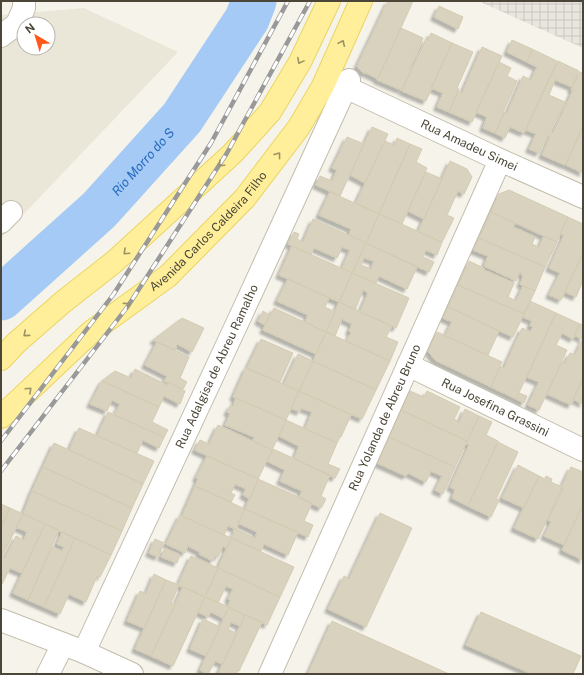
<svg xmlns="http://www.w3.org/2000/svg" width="584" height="675" font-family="'Public Sans',sans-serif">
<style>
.residential{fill:#eae7d8;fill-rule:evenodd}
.industrial{fill:url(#industrial-grid)}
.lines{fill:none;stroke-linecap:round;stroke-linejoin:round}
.river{stroke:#a4caf5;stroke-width:45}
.building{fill:#d8d2bf;stroke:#d4cbb2;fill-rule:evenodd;filter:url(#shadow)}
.minor-casing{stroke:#c2bdac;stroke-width:24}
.primary-casing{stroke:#ebd463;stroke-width:24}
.minor{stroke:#fff;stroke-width:22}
.primary{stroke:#ffef9a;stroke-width:22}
.rail-casing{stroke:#999;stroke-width:4.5}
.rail{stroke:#fff;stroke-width:3;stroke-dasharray:9;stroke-linecap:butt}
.oneway{stroke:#9c9264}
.labels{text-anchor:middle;stroke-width:3.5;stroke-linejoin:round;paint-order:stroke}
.street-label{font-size:12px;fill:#4b4637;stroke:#fff}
.water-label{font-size:13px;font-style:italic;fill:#296cbf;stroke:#fff}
</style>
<defs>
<pattern id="industrial-grid" width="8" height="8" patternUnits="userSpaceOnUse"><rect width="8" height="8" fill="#e9e5df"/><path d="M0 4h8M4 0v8" fill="none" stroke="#c9c6c0"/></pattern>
<filter id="shadow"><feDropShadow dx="-3.5" dy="3.5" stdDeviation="1" flood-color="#0004"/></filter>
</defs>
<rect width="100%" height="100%" fill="#f6f4ea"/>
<!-- residential -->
<path class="residential" d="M84,8L178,52L1,238V15ZM24,24H48V48H24Z"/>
<!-- industrial -->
<path class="industrial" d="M478,1H583V48Z"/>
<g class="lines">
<!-- river -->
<path class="river" id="s1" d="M1,298L99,210L182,118L247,19L254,1"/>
</g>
<!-- building -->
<path class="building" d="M388,1H413L378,79L364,72V74L357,66Z
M439,6L463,17L458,29L434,17Z
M401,28L423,38L409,70L411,71L401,90L377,80Z
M431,33L452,43L426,101L402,91L426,39L428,40Z
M512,40L532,49L527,62L507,52Z
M452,43L473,52L457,88L459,89L449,112L437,107L443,93L431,88Z
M482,47L502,56L472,122L449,112L458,91L462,93Z
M532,49L557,61L524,133L510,127L505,138L495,133L505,112L507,113L523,76L531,80L537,67L527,62Z
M558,61L579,71L572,87L555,80L549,95L565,102L539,153L529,149L536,134L526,130Z
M499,62L511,68L507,76L517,81L503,112H505L495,133L483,128L487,117L476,112Z
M580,72L583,73V91L582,94H583V126L565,165L542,155L552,132L553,133L573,90H571Z
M372,127L388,134L365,183L350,175Z
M583,127V173L566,165Z
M347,137L364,144L340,196L316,185L320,176L332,181L337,170L332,168Z
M397,138L410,144L379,214L356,203L385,141L394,145Z
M410,144L422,149L416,162L427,168L402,224L379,214Z
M450,161L467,169L472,177L464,194L458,191L447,215L454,218L442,242L418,232Z
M426,172L442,179L424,219L408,211Z
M509,190L568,217L557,242L491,212L499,194Z
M330,192L379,214L366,243L349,235L351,229L319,215Z
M491,212L515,223L513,227L535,237L532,244L539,247L544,236L557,242L545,267L479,238Z
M379,214L442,242L437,255L426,250L423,257L434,262L429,272L366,243Z
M568,217L583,224V253L561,300L549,295L560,273L549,268L564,235L560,234Z
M313,219L366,243L352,273L342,268L350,250L342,247L337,258L314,248L311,255L288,244L294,232L299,234L297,239L303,242Z
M479,238L545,267L535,291L520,284L523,277L520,271L516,281L484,266L488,256L473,250Z
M366,243L417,267L407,289L379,276L376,283L352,273ZM364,258L374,261L371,269L361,265Z
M292,246L352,273L339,302L279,275Z
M583,253V283H582L576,297L565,292Z
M469,261L484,268V270L514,283L508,297L516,301L523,286L535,291L524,314L458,285Z
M352,273L409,298L396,328L360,312L368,293L363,290L355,310L339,302Z
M288,279L329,298L325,307L335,312L326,332L305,322L308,315L277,301Z
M458,285L524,314L513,337L448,307Z
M530,301L556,313L516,399L491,387L500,367L504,368L522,328L530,332L533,327L530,326L532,321L523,317Z
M339,302L392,326L386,337L398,342L390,361L346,341L351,333L349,331L352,324L342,319L335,336L326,332Z
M448,307L499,331L488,355L445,336L452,322L443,318Z
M274,308L326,332L316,354L263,330Z
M263,311L269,315L265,325L258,321Z
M556,313L580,324L573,339L562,333L556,345L567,350L539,410L528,405L539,382L527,377Z
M182,318L204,328L192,352L177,344L175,350L153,340Z
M580,324L583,325V378L571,405L547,394L562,362L565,363L570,353L575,355L582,341V339L574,335Z
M326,332L390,361L376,390L313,361Z
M437,332L502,362L491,387L435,360L428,351Z
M261,339L293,353L280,382L247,368Z
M157,342L189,357L180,378L187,382L183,389L164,381L167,376L145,365Z
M298,354L313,361L299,391L284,384Z
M313,361L376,390L362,419L299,391Z
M246,368L299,391L286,420L233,397Z
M135,369L167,385L168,382L185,391L180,404L164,396L159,407L102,381L115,371L131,378Z
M583,378V404L573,399Z
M102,381L159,407L152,422L168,430L164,437L114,415L120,404L112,400L107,411L90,404Z
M299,391L351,415L341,437L340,436L337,443L305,429L312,412L301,408L300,412L291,408Z
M410,391L424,397L427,391L460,407L454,419L459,422L465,409L479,416L467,441L401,410Z
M519,393L527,396L524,403L516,399Z
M236,398L286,420L272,450L253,441L254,437L225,425L230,414L227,412L231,405L233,406Z
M401,410L467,441L455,467L389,437Z
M108,412L164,437L159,448L143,440L137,453L97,436Z
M479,416L492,422L486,435L498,441L468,506L452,498L455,490L450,487L469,445L466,444Z
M286,420L337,443L328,464L340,469L335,478L294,459L299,446L279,436Z
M218,425L272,450L258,479L195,450L200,440L209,444Z
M79,428L154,461L143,484L69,450Z
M389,437L455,467L443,494L435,490L442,476L431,471L426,482L408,473L406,476L377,463Z
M498,442L518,452L496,499L499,500L491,517L468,506Z
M54,443L143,484L132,508L43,467Z
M273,449L330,475L321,496L326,499L321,508L299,498L302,491L280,481L285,470L267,461Z
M207,456L258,479L250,499L243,495L246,489L235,484L231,493L235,495L231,502L195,486L198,479L196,478Z
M518,465L539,476L524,508L502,498Z
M43,467L132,508L122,531L32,491Z
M571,467L583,472V504L564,545L544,536L551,522L548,520L563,489L561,488Z
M539,476L545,479L546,476L552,479L551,482L562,487L538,539L514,528Z
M258,479L312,503L304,521L313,525L308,537L245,509Z
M195,486L245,509L236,529L228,526L224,535L182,516Z
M32,491L122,531L111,555L23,514Z
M1,504L10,508L1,528Z
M583,504V560L562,550Z
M10,508L23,514L1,559V528Z
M245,509L298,532L288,555L264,544L261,551L231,538L236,529L255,538L257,532L238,523Z
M380,513L412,528L366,627L328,609L344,576L349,579Z
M23,514L45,524L22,573L10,568L1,586V559L2,557L5,558L16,536L24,540L27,532L16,527Z
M180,515L231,538L227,549L223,546L218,557L215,556L213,561L199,554L200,552L188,546L185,553L166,544Z
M45,524L59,530L28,600L13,593Z
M62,532L75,538L44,607L28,600L52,547L62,551L64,547L57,544Z
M75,538L111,555L100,577L97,576L86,602L69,594L60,614L44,607Z
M231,538L294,567L280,597L218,568Z
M155,539L164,543L158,557L149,553Z
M165,548L180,555L177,563L161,557Z
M191,556L218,568L205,597L178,585Z
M218,568L280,597L267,625L228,607L230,600L228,599L233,589L226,586L218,603L205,597Z
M154,574L166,580L144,628L127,621L140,591L146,594Z
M166,580L179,585L171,603L175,605L151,656L135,649Z
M183,587L205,597L173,666L151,656Z
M205,597L229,607L223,618L211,612L208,617L198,612Z
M229,607L245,615L240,626L231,622L228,629L237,634L223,664L215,661L208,674L200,670Z
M481,612L581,656L573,674H532L466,645Z
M245,615L262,622L239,671L238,670L236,674H218Z
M203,619L220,627L206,656L190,649Z
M332,621L449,674H308Z"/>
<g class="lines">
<defs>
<g id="minor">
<path d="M1,36L17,24L24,8V1"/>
<path id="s2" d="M356,92L500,160L583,197"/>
<path d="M1,222L11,212"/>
<path id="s3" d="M408,365L583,450"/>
<path d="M1,620L84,652L132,674"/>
<path id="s4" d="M84,652L241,315L349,80"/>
<path d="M48,674L63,644"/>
<path id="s5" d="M270,674L500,160"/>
</g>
<g id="primary">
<path d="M1,359L16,343L63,302L114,262L233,153L270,112L300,62L329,1"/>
<path id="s6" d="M1,417L91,332L168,276L245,198L299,127L323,86L361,1"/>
</g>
</defs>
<!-- minor casing -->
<use href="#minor" class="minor-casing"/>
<!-- primary casing -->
<use href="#primary" class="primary-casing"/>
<!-- minor -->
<use href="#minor" class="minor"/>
<!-- primary -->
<use href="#primary" class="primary"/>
<defs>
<path id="rail" d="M1,441L113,295L211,143L288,1
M1,471L128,306L227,153L310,1"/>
</defs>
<!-- rail casing -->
<use href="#rail" class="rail-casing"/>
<!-- rail -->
<use href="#rail" class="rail"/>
</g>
<!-- one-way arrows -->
<defs><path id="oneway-chevron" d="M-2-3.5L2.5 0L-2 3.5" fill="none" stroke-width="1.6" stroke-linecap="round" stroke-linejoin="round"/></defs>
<g class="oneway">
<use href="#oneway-chevron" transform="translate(342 43) rotate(-66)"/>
<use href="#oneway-chevron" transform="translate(300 61) rotate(118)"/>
<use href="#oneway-chevron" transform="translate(278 155) rotate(-53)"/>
<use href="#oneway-chevron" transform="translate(221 164) rotate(137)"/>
<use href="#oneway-chevron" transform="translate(126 252) rotate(137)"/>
<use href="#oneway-chevron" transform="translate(127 305) rotate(-36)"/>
<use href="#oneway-chevron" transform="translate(26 334) rotate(139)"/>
<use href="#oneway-chevron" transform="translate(29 390) rotate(-43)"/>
</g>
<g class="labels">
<!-- street labels -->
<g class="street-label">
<text dy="4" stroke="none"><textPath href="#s2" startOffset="125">Rua Amadeu Simei</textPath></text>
<text dy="4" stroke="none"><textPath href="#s6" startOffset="279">Avenida Carlos Caldeira Filho</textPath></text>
<text dy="4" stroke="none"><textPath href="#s4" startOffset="315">Rua Adalgisa de Abreu Ramalho</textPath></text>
<text dy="4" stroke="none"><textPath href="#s3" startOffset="97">Rua Josefina Grassini</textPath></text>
<text dy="4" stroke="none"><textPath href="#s5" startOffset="281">Rua Yolanda de Abreu Bruno</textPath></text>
</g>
<!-- water labels -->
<g class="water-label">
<text dy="5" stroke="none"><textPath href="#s1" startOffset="197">Rio Morro do S</textPath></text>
</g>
</g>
<!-- border -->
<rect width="584" height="675" fill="none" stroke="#4b4637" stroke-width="4"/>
<!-- north arrow -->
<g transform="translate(36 36) rotate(322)"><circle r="19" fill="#ffffff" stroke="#b7b5af"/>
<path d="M0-3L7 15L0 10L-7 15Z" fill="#ff5818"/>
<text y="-6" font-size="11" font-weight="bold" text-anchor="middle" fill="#4b4637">N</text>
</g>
</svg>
